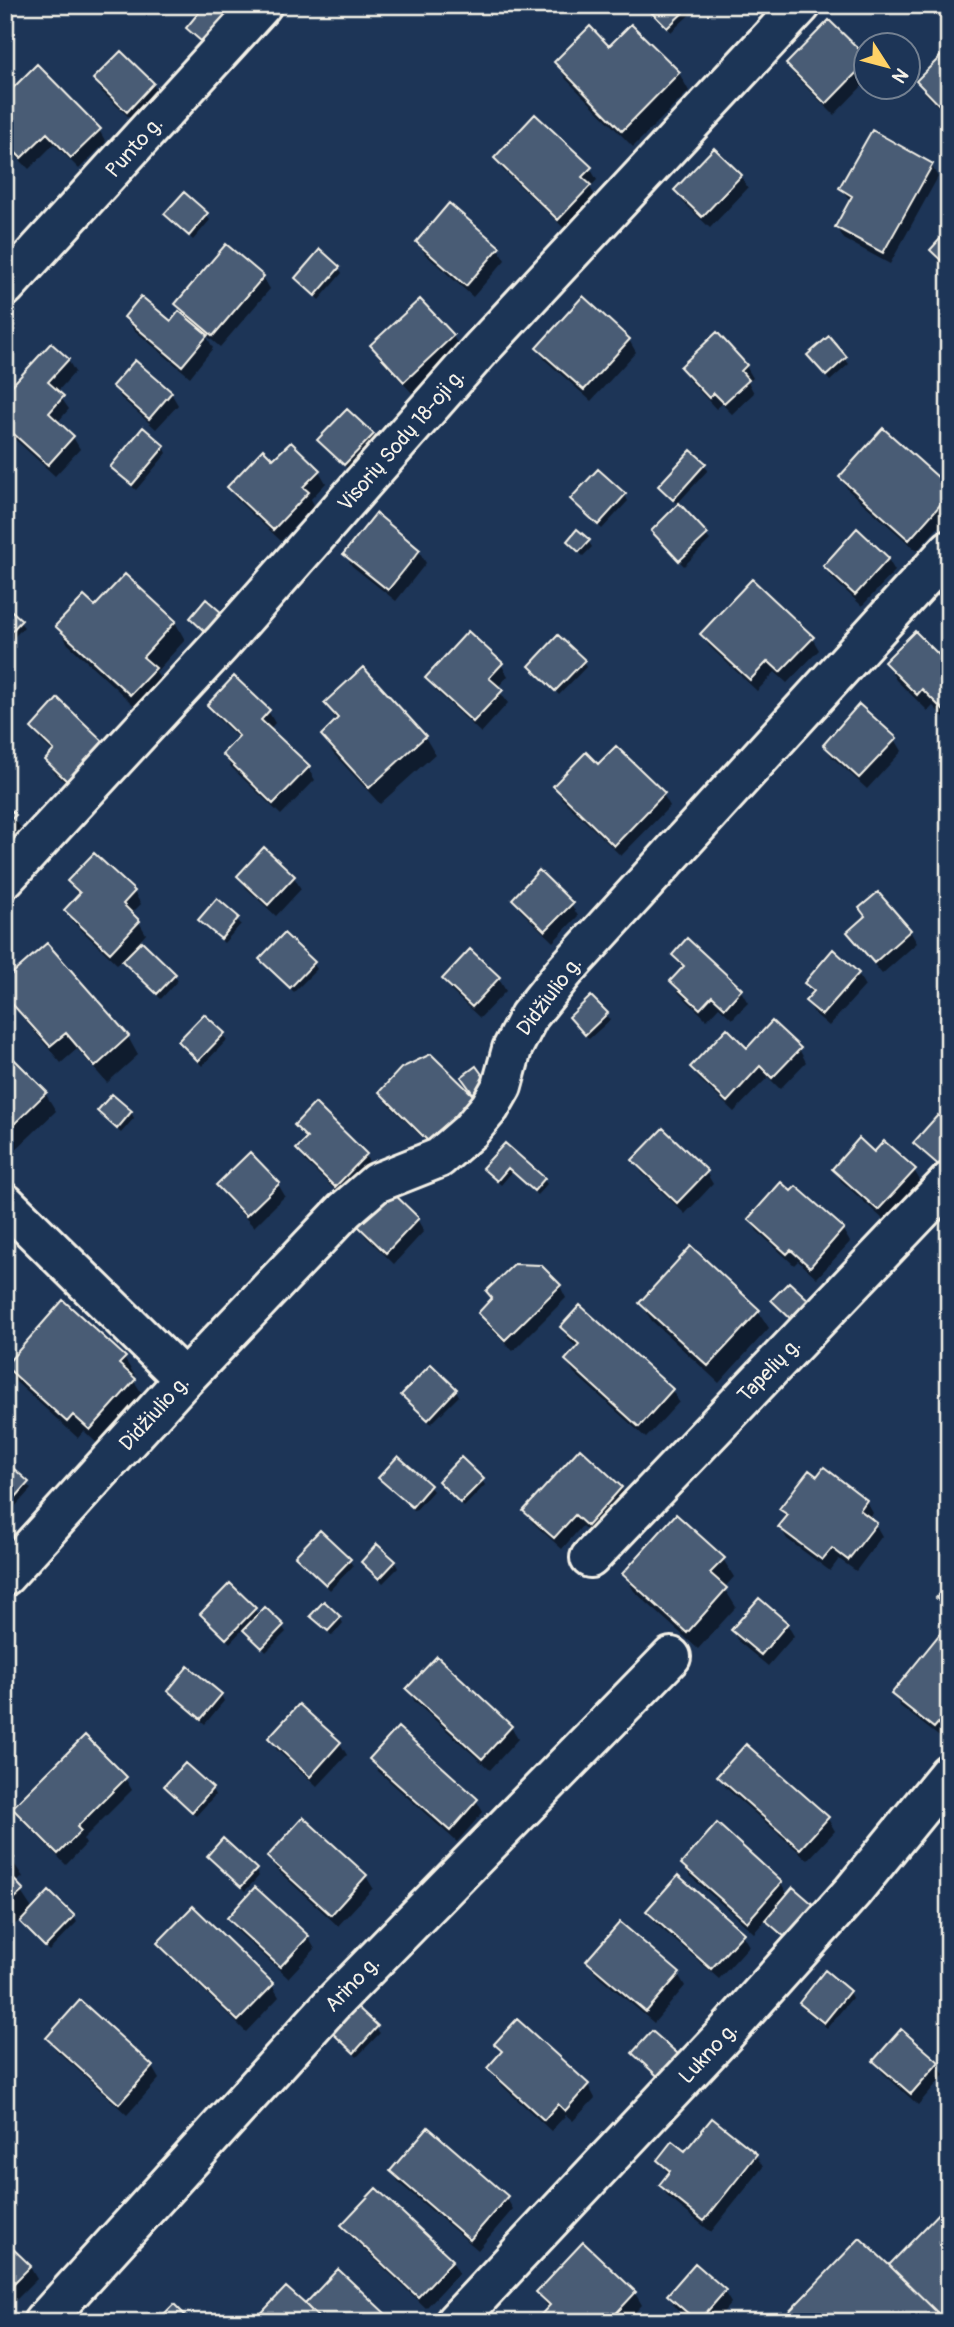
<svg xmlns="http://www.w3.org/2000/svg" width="954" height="2327" font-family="Pangolin,sans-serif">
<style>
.shadow{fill:#0007}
.building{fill:#485b74;stroke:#f4f1e8;stroke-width:2}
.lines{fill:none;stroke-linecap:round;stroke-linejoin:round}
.minor-casing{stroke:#f4f1e8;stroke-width:44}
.minor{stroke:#1d3557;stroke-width:38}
.labels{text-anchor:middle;stroke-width:5;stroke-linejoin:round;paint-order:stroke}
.street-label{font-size:21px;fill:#f4f1e8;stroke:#1d3557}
</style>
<rect width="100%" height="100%" fill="#1d3557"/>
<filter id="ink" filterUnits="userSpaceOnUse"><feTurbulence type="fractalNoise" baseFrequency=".0143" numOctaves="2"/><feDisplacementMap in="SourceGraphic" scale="14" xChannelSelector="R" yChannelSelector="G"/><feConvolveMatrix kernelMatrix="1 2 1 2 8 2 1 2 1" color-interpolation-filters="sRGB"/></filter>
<g filter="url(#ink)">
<!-- shadow -->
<path class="shadow" d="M587,5H604L595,14Z
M652,5H700L671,32L653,13Z
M829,22L866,58V82L834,115L795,76L788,64Z
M631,26L679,73L689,91L633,147L566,79L556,62L609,48Z
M949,51V118L925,93L918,81Z
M121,54L153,84L160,96L135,123L102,92L95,80Z
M5,98L99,130L106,142L79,169L54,144L29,169L5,145V120L10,115L5,108Z
M715,151L741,176L748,188L710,228L683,202L676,190Z
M496,158L590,168L597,180L590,187L596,198L566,230L503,170Z
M931,165L938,177L890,264L844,239L837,227L851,202L841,188Z
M184,194L210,220L193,240L166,214Z
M949,232V271L939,262L932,250Z
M418,242L498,248L505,260L473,297L425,254Z
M5,248L11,253L5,280Z
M339,268L342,273L319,300L297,278Z
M263,277L270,289L220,347L206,335L213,348L190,377L133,329L126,317L172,323L186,318L177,304Z
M420,301L453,336L460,348L412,393L379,357L372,345Z
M829,338L849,364L830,381L813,361Z
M629,340L636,352L591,401L545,360L538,348Z
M68,360L75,372L57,392L69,409L57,423L73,437L80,449L55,476L5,430V396Z
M746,366L753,378L748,382L754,393L732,414L722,404L716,409L689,380L682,368Z
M114,386L171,393L178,405L156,429L121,398Z
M373,435L376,441L348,469L319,440Z
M164,447L167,453L136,490L115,472L112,467Z
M691,452L708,470L677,504L710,540L684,566L656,537L679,506L660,486Z
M273,462L319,471L326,483L311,499L314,505L281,541L236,499L229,487Z
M841,478L949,490V515L917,551L848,490Z
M625,495L628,501L602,529L572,499Z
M588,541L592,547L583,556L569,542Z
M419,551L426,563L396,601L352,566L345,554Z
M888,559L895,571L862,606L832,578L825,566Z
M5,607L24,627L10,641L13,646L5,654Z
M95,609L175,622L185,640L156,672L164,687L141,712L68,644L58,627Z
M702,634L812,638L819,650L787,683L775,672L757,691L709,646Z
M583,661L586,667L559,695L531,666Z
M886,662L949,667V722L933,706L928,711L896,680Z
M501,664L508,676L497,688L508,703L481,733L435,690L428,678Z
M326,703L425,737L435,754L380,804L333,753L323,735L337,722Z
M209,705L268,711L275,723L269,730L308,768L315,780L281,815L231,767L224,755L239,739L216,717Z
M33,728L104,744L76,793L54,772L47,760L54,753L40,740Z
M895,739L902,751L867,789L832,757L825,745Z
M598,766L663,794L670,806L621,856L562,799L555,787Z
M5,807L21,828L5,844Z
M239,876L294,877L301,889L276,916L246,888Z
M69,882L134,892L141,904L131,914L139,922L146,934L140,941L178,980L161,999L128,967L123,959L117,964L73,922L66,910L79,896Z
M878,895L910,931L917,943L882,974L857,944L850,932L866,918Z
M514,899L571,904L578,916L553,942L521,911Z
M218,900L241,924L224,943L200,920Z
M687,941L741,991L748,1003L732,1019L719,1007L707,1020L679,993L672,981L683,969L674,955Z
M46,946L128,1037L138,1055L107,1083L77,1049L61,1063L5,997V982Z
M470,951L499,979L506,991L480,1018L451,991L444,979Z
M261,959L313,963L317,969L294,992Z
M858,974L865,986L829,1026L814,1013L807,1001L813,995L806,983Z
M591,998L610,1020L589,1039L571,1018Z
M223,1035L227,1040L202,1066L180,1042Z
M799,1049L806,1062L780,1089L768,1077L734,1112L699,1079L692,1067L747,1050Z
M5,1053L45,1093L56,1111L5,1160Z
M402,1070L439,1154L388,1104L381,1092Z
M99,1112H131L134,1118L121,1133Z
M296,1125L365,1155L372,1167L343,1198L305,1161L298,1149L307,1141Z
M949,1127V1170L946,1173L918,1148L915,1143Z
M506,1145L543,1179L547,1184L537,1195L512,1172L501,1185L488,1173L485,1168Z
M874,1155L914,1170L921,1182L885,1221L841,1181L834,1169Z
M635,1161L706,1172L713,1184L685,1214L642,1173Z
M278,1184L285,1196L254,1227L225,1197L218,1185Z
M796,1188L843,1230L850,1242L817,1278L798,1261L794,1265L757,1231L750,1219L791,1194Z
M417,1219L424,1231L394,1264L366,1237L359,1225Z
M560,1286L566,1298L513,1351L487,1325L480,1313L493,1299Z
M641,1304L758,1311L769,1328L719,1383L652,1321Z
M562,1328L672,1390L679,1402L646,1438L574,1373L567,1361L578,1348L569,1340Z
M124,1358L135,1376L132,1378L145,1398L101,1447L84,1431L78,1438L16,1382L6,1365Z
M456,1390L459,1396L431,1424L403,1395Z
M5,1463L31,1489L13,1509L5,1502Z
M380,1478L429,1486L433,1491L415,1511L384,1483Z
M482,1480L485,1485L464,1507L440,1482Z
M621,1488L628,1500L594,1537L582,1526L562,1549L533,1523L526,1511Z
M866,1501L873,1513L869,1519L875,1524L882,1536L856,1571L839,1559L830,1571L787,1539L780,1527L787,1519L781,1509Z
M298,1556L349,1560L353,1566L330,1590Z
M723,1559L734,1577L724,1588L736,1607L698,1649L634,1591L624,1574Z
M363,1562H395L398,1568L383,1583Z
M949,1587V1615L939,1598Z
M254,1609L259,1616L282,1626L286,1632L266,1652L244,1628L230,1643L202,1614Z
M313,1616L340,1618L343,1623L332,1636Z
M787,1624L794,1636L768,1666L740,1643L733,1631Z
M949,1638V1730L942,1739L900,1706L893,1694Z
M437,1659L511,1727L518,1739L490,1770L415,1702L409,1690Z
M189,1668L221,1695L224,1701L205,1724L173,1697L170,1691Z
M270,1738L340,1743L347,1755L317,1787L277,1750Z
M746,1746L828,1819L835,1831L808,1860L726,1788L719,1776Z
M371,1759L476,1800L483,1812L457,1842L378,1771Z
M125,1778L132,1790L83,1839L86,1844L66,1865L22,1820L15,1808Z
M166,1786L212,1789L215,1795L196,1816L169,1792Z
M5,1850L23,1877L15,1883L33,1910L74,1917L77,1922L49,1951L25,1928L20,1920L5,1933Z
M209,1856L255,1870L259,1876L245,1891Z
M269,1857L366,1876L373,1888L338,1926L276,1869Z
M683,1864L781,1883L788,1895L797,1948L770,1926L766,1919L754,1933L690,1876Z
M255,1889L308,1937L315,1949L288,1978L236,1930L229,1918Z
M648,1911L742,1934L749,1946L719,1979L655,1923Z
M160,1943L272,1985L279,1997L246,2032L167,1955Z
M588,1961L678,1974L685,1986L654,2023L595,1973Z
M849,1992L852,1998L827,2028L804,2009L801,2003Z
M353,2005L380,2033L357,2057L330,2029Z
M517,2021L588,2085L595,2098L573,2121L566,2115L551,2131L496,2080L489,2068L502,2053L497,2044Z
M49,2038L152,2067L159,2079L127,2115L56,2050Z
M876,2061L937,2063L944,2075L918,2105L883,2073Z
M756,2155L763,2167L711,2232L668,2197L661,2185L669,2175L659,2160Z
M392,2171L506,2197L513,2209L478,2250L399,2183Z
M344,2225L452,2261L459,2273L426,2308L351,2237Z
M5,2243L30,2267L37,2279L13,2303L5,2296Z
M724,2291L731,2303L715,2322H692L676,2308L669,2296Z
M538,2292L635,2293L642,2305L626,2322H536L549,2309Z"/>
<!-- building -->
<path class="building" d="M205,5H231L241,13L210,49L186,28Z
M650,5H691L667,28L647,8Z
M829,20L866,56V63L826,104L786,64Z
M631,24L680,72L622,131L554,62L590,26L609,46Z
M949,48V115L916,81Z
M121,51L154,83L127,112L93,79Z
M37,64L101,129L71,158L47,133L21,158L5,142V118L10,113L5,107V96Z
M535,114L592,167L582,177L591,185L558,220L494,158Z
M872,130L933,164L883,253L835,227L852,196L839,188Z
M714,148L742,175L702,217L674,190Z
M184,192L208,213L189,236L164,214Z
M449,203L500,247L466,286L416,242Z
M949,229V268L930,250Z
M226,244L264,276L213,336L175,304Z
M320,249L340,267L315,296L295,278Z
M141,296L171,321L179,311L208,335L182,366L124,317Z
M583,296L630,339L584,390L536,348Z
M420,299L454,335L404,382L370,345Z
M717,332L747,365L741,371L749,380L724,403L714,393L709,398L680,367Z
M829,336L847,357L826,376L807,355Z
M51,343L69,359L48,382L64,396L49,413L74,436L48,465L5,426V393Z
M135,360L172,392L149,419L112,386Z
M347,409L374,434L344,465L317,440Z
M143,427L165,446L132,485L110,467Z
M883,428L949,487V495L909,540L839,477Z
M291,442L320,470L303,487L309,492L273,530L227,487L263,449L273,459Z
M691,450L706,463L673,500L658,486Z
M598,469L626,494L598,525L570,499Z
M679,503L708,534L679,561L651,531Z
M376,513L420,550L388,590L343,554Z
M857,528L889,558L855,595L823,566Z
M577,529L590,540L579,552L567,541Z
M125,574L176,621L143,657L156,668L130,695L55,626L84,596L95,606Z
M752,579L814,637L780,672L768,661L750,680L700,634Z
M206,599L222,613L205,632L190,618Z
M5,605L22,620L7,636L11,639L5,646Z
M468,631L503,663L489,678L503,690L473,722L425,678Z
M915,631L949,665V716L922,689L917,695L884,662Z
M558,635L585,660L555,691L529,666Z
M363,667L426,736L369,788L321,735L338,718L324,703Z
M234,676L270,710L261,720L310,766L273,804L222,754L239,736L207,705Z
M58,698L105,743L68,782L45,760L54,750L31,728Z
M859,704L897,738L859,778L823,745Z
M616,746L665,793L614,846L553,786L586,752L598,764Z
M5,805L16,815L5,825Z
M264,847L295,876L268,905L237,876Z
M94,853L135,891L123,904L140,921L110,953L64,910L80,893L67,881Z
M539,870L573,903L545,931L512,899Z
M878,892L911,930L874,963L847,932L865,916L859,908Z
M217,898L239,917L221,939L198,920Z
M284,933L315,962L290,988L259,959Z
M687,938L742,989L725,1008L712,996L700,1009L670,981L684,966L672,955Z
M142,941L176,974L157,994L122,961Z
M47,943L129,1036L95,1067L66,1033L50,1046L5,996V980Z
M470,949L500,977L472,1007L442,979Z
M833,949L859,973L822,1015L805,1001L814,991L804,983Z
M591,996L608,1013L585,1035L569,1017Z
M949,1001V1017L940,1010Z
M204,1014L225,1033L198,1061L178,1041Z
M772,1021L801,1048L772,1078L760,1066L727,1102L690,1067L727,1028L747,1048Z
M5,1050L47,1092L5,1133Z
M431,1054L476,1098L431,1144L379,1092L401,1068Z
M476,1066L489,1084L474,1095L461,1077Z
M112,1094L132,1111L117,1129L97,1111Z
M315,1103L367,1154L335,1187L296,1149L307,1138L294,1125Z
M938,1115L949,1125V1161L942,1168L913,1143Z
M663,1128L708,1171L677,1203L632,1160Z
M859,1138L874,1152L884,1141L916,1169L878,1210L832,1169Z
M505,1143L545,1178L534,1191L508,1168L497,1181L482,1168Z
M250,1152L280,1183L246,1216L216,1185Z
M781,1182L791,1191L796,1186L844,1228L810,1267L791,1250L787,1254L748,1219Z
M390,1190L419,1218L386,1253L357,1225Z
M691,1246L760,1310L708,1366L639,1303Z
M514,1264L541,1265L561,1285L505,1340L478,1313L492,1298L486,1291Z
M789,1282L812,1303L794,1322L771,1300Z
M63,1300L126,1357L119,1364L136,1379L90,1430L73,1415L67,1422L5,1366Z
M580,1305L673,1389L639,1427L565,1360L579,1344L560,1327Z
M431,1364L457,1389L428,1420L401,1395Z
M580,1448L622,1487L587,1526L575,1515L554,1538L523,1511Z
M398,1456L431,1485L412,1507L378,1478Z
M461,1457L484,1479L460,1503L438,1481Z
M5,1461L29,1482L9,1505L5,1501Z
M824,1467L867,1500L860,1510L877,1523L848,1560L832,1548L822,1560L778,1527L788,1515L779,1509L809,1470L817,1476Z
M676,1514L725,1558L710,1573L727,1588L687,1633L622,1574Z
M320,1530L351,1559L326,1585L295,1556Z
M377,1544L396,1561L379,1579L361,1562Z
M230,1583L256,1608L226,1639L200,1614Z
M949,1584V1609L936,1598Z
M759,1598L788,1623L761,1655L731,1630Z
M324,1601L341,1617L328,1631L310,1616Z
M265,1607L284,1625L262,1648L243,1630Z
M942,1631L949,1636V1710L934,1728L891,1694Z
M437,1656L512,1726L482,1759L406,1689Z
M188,1666L222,1694L201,1719L168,1691Z
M299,1704L341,1742L310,1777L268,1738Z
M398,1727L478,1799L450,1831L369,1759Z
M85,1735L127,1777L77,1827L81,1831L58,1854L12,1808Z
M746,1744L829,1817L800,1849L717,1776Z
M185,1763L213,1788L192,1812L164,1786Z
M303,1817L367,1875L331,1915L267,1857Z
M717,1823L782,1882L747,1922L681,1864Z
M223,1838L257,1869L241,1887L207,1856Z
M5,1848L14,1858L5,1866Z
M5,1870L24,1890L5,1907Z
M678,1875L744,1933L711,1969L646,1911Z
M255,1887L309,1936L280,1967L227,1918Z
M793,1887L821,1911L793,1944L765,1920Z
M49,1891L75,1916L45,1947L20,1922Z
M193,1906L274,1984L238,2021L157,1943Z
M620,1922L680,1973L646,2012L586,1961Z
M825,1970L850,1991L824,2023L799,2003Z
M80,2000L153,2066L119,2104L46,2038Z
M353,2003L378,2026L354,2053L328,2029Z
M517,2019L589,2084L565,2111L558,2104L544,2120L487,2068L502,2051L494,2044Z
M901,2029L939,2062L911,2094L873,2061Z
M652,2031L685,2060L664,2082L632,2053Z
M712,2118L757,2154L704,2221L659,2185L670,2171L657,2160L672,2141L685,2151Z
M428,2127L508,2196L470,2240L390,2171Z
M376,2188L453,2260L418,2297L341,2225Z
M949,2203V2321L947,2322L889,2265Z
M860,2238L889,2265L947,2322H779Z
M5,2241L31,2266L5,2292Z
M583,2242L636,2292L608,2322H534L550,2305L536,2292Z
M695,2263L726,2290L698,2322L667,2295Z
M338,2269L388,2316L382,2322H323L305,2304Z
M286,2287L305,2304L323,2322H253Z
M174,2304L192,2322H156Z"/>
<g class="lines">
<defs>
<path id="minor" d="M5,287L262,5
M5,878L222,643L479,351L801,5
M5,1203L184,1379
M590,1558L949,1182
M5,1576L184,1379L345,1210L376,1183L439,1158L470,1131L490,1107L502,1086L512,1049L529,1016L564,972L949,550
M43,2322L331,2005L671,1657
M455,2322L725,2034L853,1891L949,1773"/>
</defs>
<!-- minor casing -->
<use href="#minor" class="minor-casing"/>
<!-- minor -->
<use href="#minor" class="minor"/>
</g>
</g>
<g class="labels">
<!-- street labels -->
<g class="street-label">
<text transform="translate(134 147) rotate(-48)" y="7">Punto g.</text>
<text transform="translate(401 440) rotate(-49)" y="7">Visorių Sodų 18-oji g.</text>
<text transform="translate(549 996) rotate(-53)" y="7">Didžiulio g.</text>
<text transform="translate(769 1370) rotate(-46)" y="7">Tapelių g.</text>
<text transform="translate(154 1413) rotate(-48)" y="7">Didžiulio g.</text>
<text transform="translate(352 1984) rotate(-46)" y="7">Arino g.</text>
<text transform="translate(708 2053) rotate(-47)" y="7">Lukno g.</text>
</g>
</g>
<!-- margin -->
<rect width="954" height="2327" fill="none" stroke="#1d3557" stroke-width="28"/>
<rect x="14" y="14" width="926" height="2299" fill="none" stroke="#f4f1e8" stroke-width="2.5" filter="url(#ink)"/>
<!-- north arrow -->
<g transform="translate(887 66) rotate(126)"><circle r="33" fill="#1d3557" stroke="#738091" stroke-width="2"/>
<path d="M0-5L12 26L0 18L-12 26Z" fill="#ffd166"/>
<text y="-10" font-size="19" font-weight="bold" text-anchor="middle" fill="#f4f1e8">N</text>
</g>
</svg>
